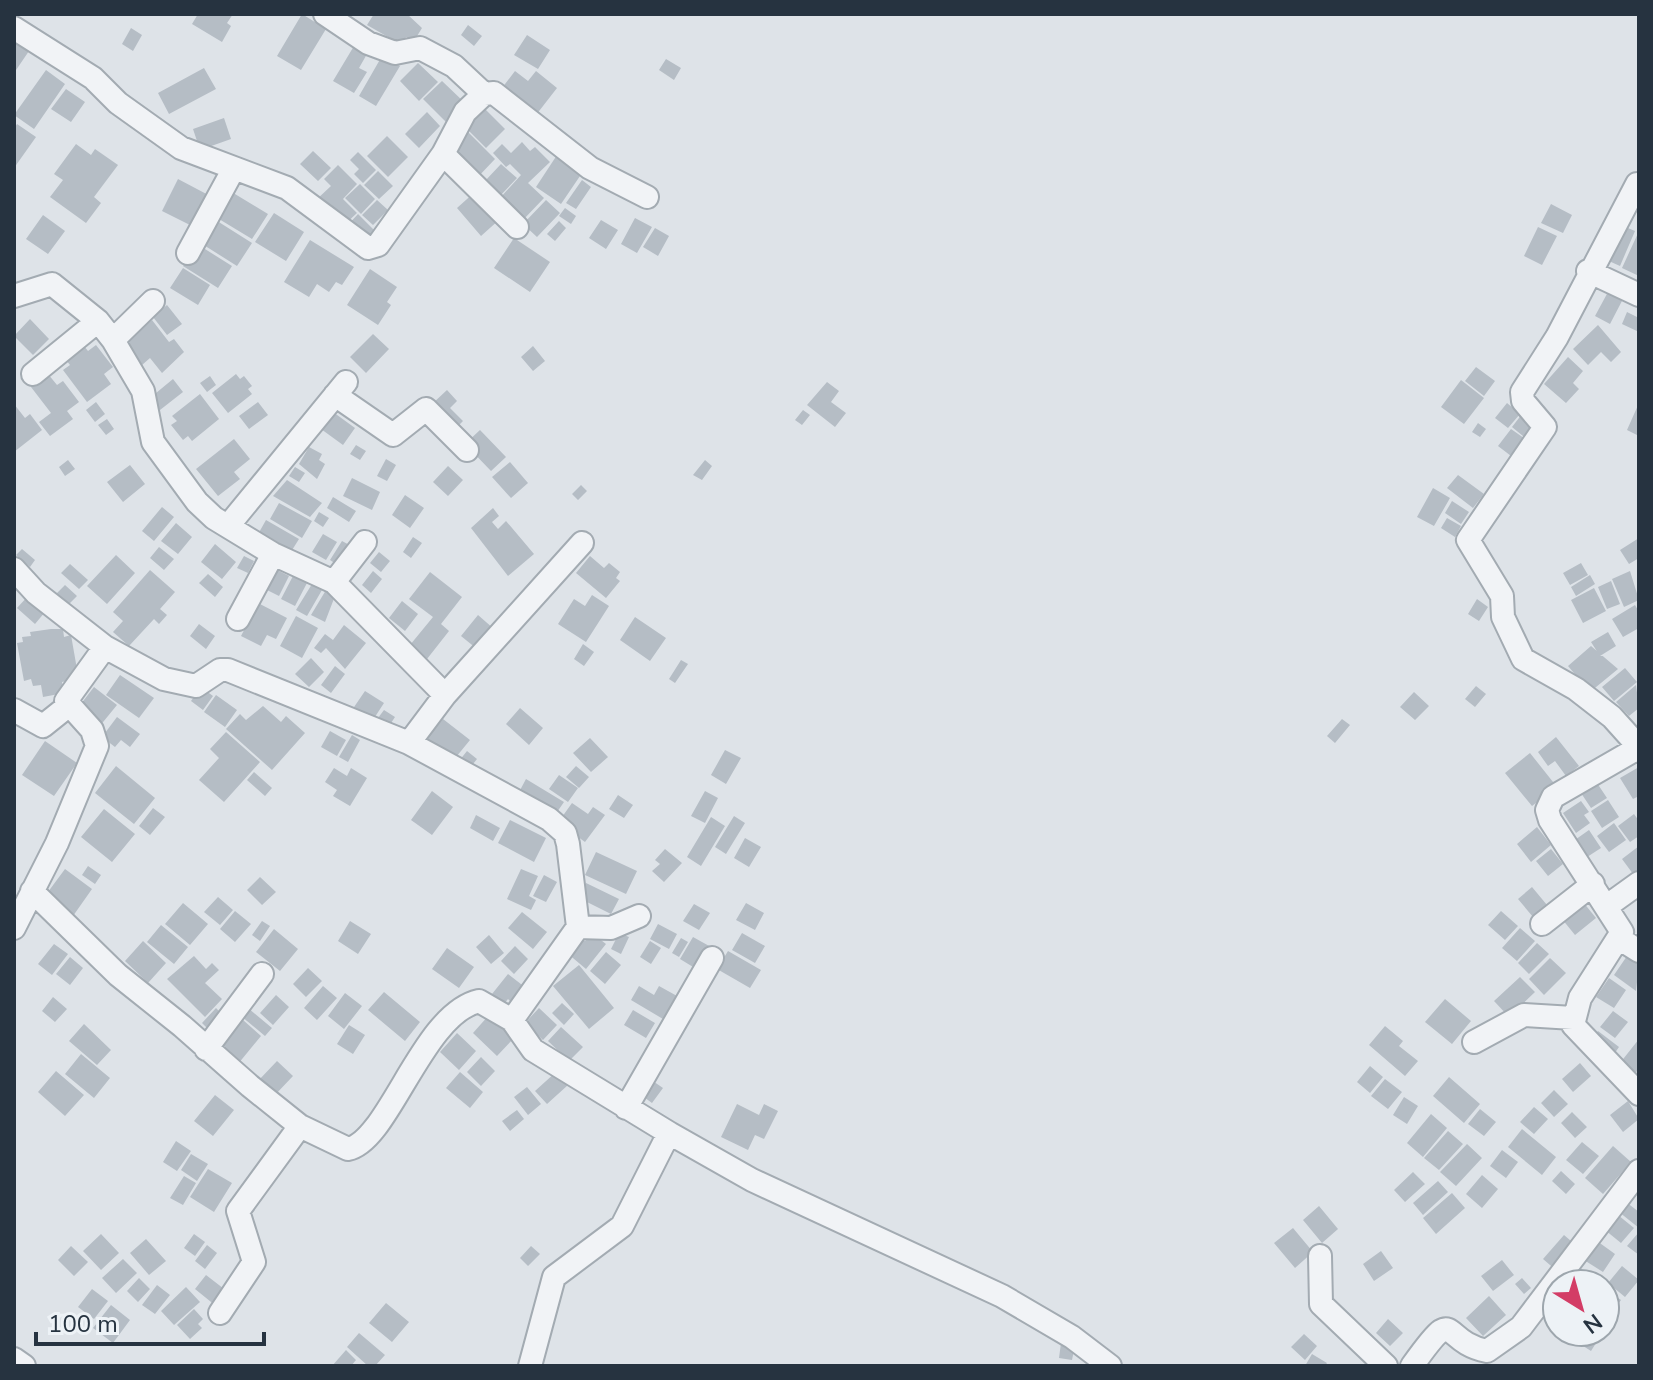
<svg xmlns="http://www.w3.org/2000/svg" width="1653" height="1380" font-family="'Nunito Sans',sans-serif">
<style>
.building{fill:#b5bdc5}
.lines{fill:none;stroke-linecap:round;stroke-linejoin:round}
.minor-casing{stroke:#a3abb2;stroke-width:26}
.minor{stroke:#f1f3f6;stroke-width:22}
</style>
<rect width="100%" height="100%" fill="#dee3e8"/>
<!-- building -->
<path class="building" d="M198,14H233L227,23L231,26L222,42L192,24Z
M302,14L326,29L301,70L277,56Z
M374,14H407L422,28L414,41L406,37L402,45L367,25Z
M468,25L482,36L474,46L461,35Z
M131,28L142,35L133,51L122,44Z
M527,35L550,50L538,69L514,55Z
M14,40L29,51L14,73Z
M354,46L367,54L359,68L367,72L354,93L333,81Z
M382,56L400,66L376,106L359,96Z
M666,59L681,68L674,80L659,70Z
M418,63L438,82L419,101L400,81Z
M204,68L216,89L169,114L158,93Z
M46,70L65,84L34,129L14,115Z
M515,71L528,81L536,71L557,88L536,115L502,88Z
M442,81L465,103L446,122L423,99Z
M66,89L85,102L71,122L51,109Z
M483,107L505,129L486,148L464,126Z
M427,112L440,126L419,148L405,134Z
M224,118L231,139L200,150L193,129Z
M17,124L36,137L14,168V129Z
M466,130L495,159L476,179L447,149Z
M387,136L408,157L388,177L367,156Z
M522,142L530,151L535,147L550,162L528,183L544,198L523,220L499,199L521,175L510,164L506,167L493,153L502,144L511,153Z
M76,144L91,155L95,149L118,165L94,197L101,203L86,223L50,197L63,180L54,174Z
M313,151L331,168L318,181L300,164Z
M358,152L376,170L363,183L354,174L359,169L350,160Z
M557,155L580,176L561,204L536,187Z
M501,164L517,178L500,196L485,181Z
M338,165L357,184L343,199L357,213L342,227L316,200L331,186L324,179Z
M378,171L393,186L379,199L364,185Z
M178,179L214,198L198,229L162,211Z
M582,180L591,187L576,209L566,203Z
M360,184L375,199L361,214L345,198Z
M230,191L268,214L252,239L214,216Z
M476,191L500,219L481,236L457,208Z
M377,200L388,210L373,225L362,215Z
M546,200L560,213L537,237L523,224Z
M1551,204L1572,215L1563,233L1541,223Z
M565,208L576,216L571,224L559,216Z
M274,213L304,232L286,261L255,242Z
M358,214L377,233L366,245L347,226Z
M43,215L65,231L48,254L26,239Z
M635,218L652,227L637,253L621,244Z
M214,219L252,243L237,266L199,242Z
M601,220L618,230L606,249L589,238Z
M559,221L566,228L555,241L547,234Z
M1616,223L1635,231L1620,266L1600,257Z
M1538,227L1557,236L1542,265L1524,256Z
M655,228L669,236L658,256L643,247Z
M1639,231V276L1622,268Z
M514,238L550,262L530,292L494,268Z
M310,240L354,267L342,285L336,282L329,292L317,284L309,297L284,282Z
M197,244L232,266L218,288L183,266Z
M183,268L210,285L198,305L170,288Z
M370,269L397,287L387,302L391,305L378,325L347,305Z
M1608,292L1623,299L1610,324L1595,316Z
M167,305L182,324L167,335L153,317Z
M1627,312L1639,318V332L1622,324Z
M30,319L49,339L33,355L14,336Z
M152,320L169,342L174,339L184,352L162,373L150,358L142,365L124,342Z
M1598,325L1621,352L1611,362L1601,352L1588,365L1573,349Z
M373,334L389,349L366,373L350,357Z
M96,345L113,367L104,374L111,384L87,402L63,370L70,365L66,360L84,346L88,351Z
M533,346L545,361L533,371L521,357Z
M1568,357L1583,371L1573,383L1579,389L1566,403L1544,384Z
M1476,367L1495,381L1484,396L1465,381Z
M48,374L57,385L63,381L79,402L67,411L73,419L50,436L39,422L51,413L31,387Z
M236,374L240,379L244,376L252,386L248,389L252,394L228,413L212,393Z
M210,376L216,385L207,392L200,383Z
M173,379L183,392L160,410L150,398Z
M1461,380L1484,398L1464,424L1441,407Z
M827,382L839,391L831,402L846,413L835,427L807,405Z
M447,390L457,401L450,408L463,421L454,430L431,405Z
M200,394L219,419L192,441L188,436L183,440L171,425L177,421L172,416Z
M96,402L105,414L95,422L86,410Z
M258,402L268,415L249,429L239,416Z
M1507,403L1520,414L1508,428L1495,418Z
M1639,403V436L1627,430Z
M14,404L25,418L30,414L42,430L14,452Z
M803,410L810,415L802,425L795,420Z
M333,412L355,428L343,445L321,429Z
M1522,414L1539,428L1529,441L1512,427Z
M107,419L114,429L106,435L98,425Z
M1478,423L1486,429L1480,437L1472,432Z
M1511,429L1528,441L1515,459L1498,446Z
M480,430L506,457L491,471L465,444Z
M234,439L250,459L234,472L240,479L218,496L196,469Z
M356,445L366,451L360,460L350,454Z
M309,447L322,454L319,460L325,464L317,479L299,464Z
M386,459L396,465L387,481L377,476Z
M68,460L75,469L65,476L59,467Z
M705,460L712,466L702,480L693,475Z
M510,462L528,483L511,498L492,477Z
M130,465L145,484L123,502L107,482Z
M448,466L463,480L448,496L433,482Z
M295,467L305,473L299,482L289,476Z
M1458,475L1484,494L1473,508L1447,488Z
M352,478L380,492L372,510L343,496Z
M287,480L322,503L310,517L273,496Z
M581,485L587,491L578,500L572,494Z
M1433,488L1450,498L1434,526L1417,517Z
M405,495L424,508L410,528L392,515Z
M333,497L356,511L349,522L327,508Z
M1452,501L1469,512L1461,524L1445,513Z
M279,503L312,521L302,538L270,519Z
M162,507L174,517L154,541L142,531Z
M493,508L499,516L492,522L498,529L506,521L534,554L508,576L471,528Z
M319,512L329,518L323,527L314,521Z
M1447,518L1461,526L1455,537L1441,528Z
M266,520L299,539L289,555L257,536Z
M176,523L192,537L178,554L161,541Z
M323,534L337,542L326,560L312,552Z
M413,537L422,543L411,558L403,552Z
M1639,538V558L1629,564L1620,550Z
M342,541L355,548L342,568L330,560Z
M215,544L236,562L222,579L201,562Z
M159,547L174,559L164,570L150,558Z
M22,549L35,560L30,567L16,555Z
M379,552L390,561L381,572L370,563Z
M116,555L135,573L107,604L87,586Z
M244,556L254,561L248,573L237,568Z
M590,556L604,568L609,563L620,572L616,578L620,581L606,598L576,573Z
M1581,563L1588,575L1570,585L1563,573Z
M70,564L88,580L79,589L61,573Z
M271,567L289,576L279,596L261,587Z
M150,570L175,592L160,609L167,615L159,624L154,619L129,646L113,632L123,621L113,612Z
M373,571L382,579L371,593L362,585Z
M1630,571L1639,600L1624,607L1612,579Z
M430,572L462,597L441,624L449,631L427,659L410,645L433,617L409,599Z
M208,574L223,587L215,597L199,583Z
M1590,575L1595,584L1576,596L1571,587Z
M293,576L307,583L295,606L281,599Z
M1611,581L1620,604L1607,609L1598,587Z
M312,584L322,590L307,616L296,610Z
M65,585L77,596L67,606L56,594Z
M1594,588L1606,611L1583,623L1571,600Z
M326,590L335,596L325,622L311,615Z
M592,595L609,606L586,642L558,624L574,599L585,606Z
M28,596L45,612L35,624L17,608Z
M1477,599L1488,607L1479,621L1468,614Z
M402,601L418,614L405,631L389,618Z
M258,603L287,618L276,639L267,635L261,646L241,636Z
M1635,605L1639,612V628L1623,637L1612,619Z
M478,615L494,629L477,649L461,636Z
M296,616L318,628L302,658L280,646Z
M635,617L666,638L650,661L620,640Z
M199,624L215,636L206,649L190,636Z
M344,625L366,643L345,669L326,648L321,653L314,648L325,634L333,640Z
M51,629H63L64,637L71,635L78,675L73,680L62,682L64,693L43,697L41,685L33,686L31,679L24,681L17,643L23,642L22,637L31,636L30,632Z
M1608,632L1616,646L1600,656L1591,642Z
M583,644L594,652L584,666L574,659Z
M1591,646L1618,669L1590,692L1568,666Z
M311,658L324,672L309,687L295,674Z
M681,660L688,664L675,683L669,679Z
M335,666L345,674L331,693L321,685Z
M1625,668L1637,682L1614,701L1602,687Z
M120,675L154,698L139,718L106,695Z
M1636,685L1639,708L1629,716L1616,702Z
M1476,686L1486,694L1475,707L1465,699Z
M94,687L117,705L99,727L77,709Z
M201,687L213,696L203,710L191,701Z
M365,691L384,703L371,723L352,710Z
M1414,692L1429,706L1415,720L1400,707Z
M216,695L237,710L225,727L204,712Z
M263,706L281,722L286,716L305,733L272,770L226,729L240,714L246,720Z
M520,708L543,728L529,745L506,724Z
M384,710L395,717L389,726L378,718Z
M117,717L140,734L130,747L121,740L115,747L102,737Z
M443,719L470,740L452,762L425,741Z
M1342,719L1350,725L1335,743L1327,736Z
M330,731L346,740L337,756L321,747Z
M226,732L260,762L224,802L199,780L219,758L210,749Z
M352,735L360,740L348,762L339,757Z
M1556,737L1579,766L1566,776L1555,761L1548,766L1538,752Z
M590,738L608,757L591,772L573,753Z
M45,741L77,763L54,796L22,775Z
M725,750L741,758L726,784L711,775Z
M467,751L477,759L469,769L459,761Z
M1530,753L1557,787L1532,806L1505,773Z
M116,766L155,798L134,824L95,793Z
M576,766L589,777L579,788L566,777Z
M1639,767V796L1633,799L1620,778Z
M334,768L347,776L351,768L367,778L350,806L333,796L337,790L325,782Z
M254,772L272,788L265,796L247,780Z
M559,775L578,788L568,802L549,789Z
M526,779L564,802L555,815L518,794Z
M1595,780L1607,798L1591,808L1579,790Z
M432,791L453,807L432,835L411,820Z
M705,791L718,798L705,823L691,816Z
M618,795L633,805L624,818L609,809Z
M1608,800L1619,817L1602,828L1591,811Z
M1581,801L1589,812L1584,815L1590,823L1576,833L1563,813Z
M572,803L588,814L593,807L605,815L585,842L574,834L577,829L562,817Z
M153,808L165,817L150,835L139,826Z
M104,809L135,834L112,862L81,837Z
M1634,814L1639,821V836L1630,842L1618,826Z
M476,815L500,828L493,841L470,828Z
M734,816L745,823L726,854L715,847Z
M711,817L725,826L701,866L687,857Z
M510,820L546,838L534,862L498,843Z
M1614,823L1626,840L1609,852L1597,836Z
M1537,827L1551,845L1531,862L1517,844Z
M1589,830L1601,848L1584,859L1572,842Z
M745,838L761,847L749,867L734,858Z
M1639,846V882L1622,859Z
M665,849L682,863L664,882L652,871L660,864L655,860Z
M1551,849L1563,864L1548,876L1536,861Z
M596,852L637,871L626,894L585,875Z
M88,866L101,875L95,884L82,875Z
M65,869L92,889L73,916L45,896Z
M521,869L538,876L529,896L536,900L531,910L507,899Z
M544,875L557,882L546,902L533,896Z
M260,877L276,892L262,905L247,890Z
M586,883L619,899L611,914L579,898Z
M1532,887L1552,911L1538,923L1518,899Z
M218,897L233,910L220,925L204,912Z
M1583,902L1596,918L1575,935L1562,919Z
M183,903L208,924L190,945L165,924Z
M746,903L764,913L755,930L736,920Z
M694,904L710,913L699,930L683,921Z
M235,911L251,924L235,942L220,929Z
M1501,911L1518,926L1505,940L1488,925Z
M522,912L547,932L533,949L508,928Z
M262,921L270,926L260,941L252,935Z
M350,921L371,934L358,954L338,941Z
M658,924L677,934L669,949L650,939Z
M161,925L188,947L174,964L147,942Z
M1520,928L1535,941L1517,961L1502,948Z
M274,929L298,949L280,971L256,952Z
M592,933L606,944L586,969L567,953L580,937L585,941Z
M619,933L629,937L621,954L611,949Z
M742,933L765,946L755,963L732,950Z
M489,935L504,953L491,964L476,947Z
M693,937L711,947L698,970L680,959Z
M681,938L688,942L679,957L672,953Z
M143,941L166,963L148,983L125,961Z
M650,941L661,948L651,964L640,957Z
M1537,943L1549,954L1529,974L1518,963Z
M54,944L68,954L52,975L38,964Z
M515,946L528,959L514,974L501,961Z
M447,948L474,967L459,988L432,969Z
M728,951L761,970L750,988L717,969Z
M606,952L621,965L605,984L590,971Z
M194,956L206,969L212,963L219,970L205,983L222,999L205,1017L167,979Z
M1627,956L1639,964L1636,991L1614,975Z
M70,957L83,968L70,985L56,974Z
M1550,958L1566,973L1544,995L1529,979Z
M579,965L614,1008L589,1029L553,986Z
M308,968L322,981L306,997L293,984Z
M508,974L526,988L513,1004L508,999L504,1004L492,994Z
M1520,977L1535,992L1509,1017L1494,1001Z
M1609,978L1626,990L1614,1008L1596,997Z
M323,986L337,998L317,1020L304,1008Z
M639,986L654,995L659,986L677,996L663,1019L631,1000Z
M384,992L420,1022L405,1041L368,1010Z
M345,993L362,1006L344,1029L328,1016Z
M276,995L289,1007L273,1025L260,1013Z
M53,997L67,1009L55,1022L42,1011Z
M1445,999L1471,1021L1452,1044L1425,1022Z
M562,1003L574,1014L564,1025L552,1013Z
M216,1008L225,1017L210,1031L202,1023Z
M248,1008L272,1028L265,1036L241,1016Z
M539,1008L557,1025L543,1040L525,1023Z
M633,1010L655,1023L646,1038L624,1025Z
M1613,1011L1628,1022L1615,1038L1600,1027Z
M489,1015L514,1038L497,1056L473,1033Z
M243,1020L261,1036L238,1064L219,1048Z
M84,1024L111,1050L97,1065L69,1041Z
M349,1025L365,1035L353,1054L337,1044Z
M1385,1026L1403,1041L1399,1046L1418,1061L1405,1076L1369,1045Z
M561,1027L583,1047L569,1061L548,1041Z
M1598,1031L1619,1047L1612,1057L1590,1042Z
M457,1033L476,1051L459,1070L440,1052Z
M1639,1039V1068L1635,1074L1620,1063Z
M81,1054L110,1078L94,1098L65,1074Z
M481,1057L495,1071L481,1086L467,1072Z
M277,1061L293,1076L274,1096L258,1081Z
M1580,1063L1591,1076L1573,1092L1562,1079Z
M1370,1066L1383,1077L1370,1093L1357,1082Z
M56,1071L84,1095L65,1116L38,1092Z
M460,1072L483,1092L470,1108L446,1088Z
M556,1072L568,1085L547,1104L535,1091Z
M647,1077L663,1088L652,1103L637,1092Z
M1449,1077L1480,1104L1464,1123L1433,1096Z
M1385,1079L1402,1092L1388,1109L1371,1096Z
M527,1087L541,1104L528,1115L514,1097Z
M1554,1090L1568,1104L1554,1117L1541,1103Z
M215,1095L234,1110L213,1136L194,1121Z
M1404,1097L1418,1106L1407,1124L1393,1115Z
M1628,1101L1639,1119L1623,1132L1610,1115Z
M737,1104L759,1115L764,1104L778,1111L764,1139L755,1135L748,1150L721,1137Z
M1534,1107L1548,1119L1534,1134L1520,1122Z
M1480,1109L1496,1122L1484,1136L1468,1124Z
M517,1110L524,1119L510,1131L502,1121Z
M1572,1112L1587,1127L1575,1138L1561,1123Z
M1431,1114L1447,1128L1423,1157L1407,1143Z
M1522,1129L1556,1157L1542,1175L1508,1147Z
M1448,1131L1463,1144L1439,1170L1424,1158Z
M176,1141L191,1151L177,1171L163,1162Z
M1582,1142L1599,1156L1583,1174L1566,1160Z
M1467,1144L1482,1158L1456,1186L1440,1172Z
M1613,1146L1631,1162L1603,1194L1585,1178Z
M1502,1150L1518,1162L1506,1178L1490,1166Z
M191,1154L208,1164L197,1181L181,1170Z
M208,1169L232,1183L214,1212L190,1197Z
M1561,1171L1575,1184L1566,1194L1552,1181Z
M1413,1172L1425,1184L1405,1202L1394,1190Z
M1482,1175L1498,1189L1482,1208L1466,1194Z
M184,1176L196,1183L183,1205L170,1198Z
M1438,1181L1448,1192L1423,1215L1413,1203Z
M1452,1193L1465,1208L1436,1234L1423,1218Z
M1626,1202L1639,1212V1228L1619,1212Z
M1319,1206L1338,1229L1322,1243L1303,1220Z
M1618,1215L1634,1228L1621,1243L1605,1230Z
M1293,1228L1313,1252L1295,1268L1274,1243Z
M1639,1232V1255L1627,1246Z
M101,1234L119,1253L101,1270L83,1251Z
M194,1234L205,1242L195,1256L184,1248Z
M1564,1235L1578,1247L1557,1271L1543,1259Z
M146,1239L166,1261L149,1275L130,1253Z
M1597,1241L1615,1254L1603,1272L1584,1260Z
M207,1245L217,1253L205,1269L195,1261Z
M71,1246L88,1262L74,1276L58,1260Z
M531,1246L540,1254L528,1266L520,1258Z
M1381,1251L1393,1268L1374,1281L1363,1264Z
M123,1259L137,1273L116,1293L102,1278Z
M1502,1260L1514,1275L1493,1291L1481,1276Z
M1622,1266L1639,1280L1625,1297L1608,1283Z
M206,1275L228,1292L216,1306L195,1289Z
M139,1278L150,1289L138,1302L127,1291Z
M1522,1278L1531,1288L1524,1294L1515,1284Z
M157,1285L170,1295L155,1314L142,1305Z
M186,1287L200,1302L174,1325L161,1311Z
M92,1289L108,1301L94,1319L78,1307Z
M1605,1289L1621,1300L1608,1318L1605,1316Z
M1489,1296L1506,1315L1483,1336L1466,1318Z
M386,1303L409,1322L392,1342L369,1323Z
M1552,1303L1557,1308V1317L1551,1323L1541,1314Z
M111,1305L130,1320L113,1343L93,1328Z
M194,1309L203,1319L198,1324L202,1328L190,1339L177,1325Z
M1388,1319L1403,1333L1390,1346L1376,1333Z
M1568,1332H1586L1598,1340L1591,1351L1566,1335Z
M359,1333L385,1355L375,1366H368L347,1347Z
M1304,1334L1317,1346L1305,1360L1291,1347Z
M1061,1343L1075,1345L1072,1360L1059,1358Z
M346,1350L356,1360L351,1366H332Z
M1312,1354L1327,1363L1325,1366H1305Z"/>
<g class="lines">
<defs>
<path id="minor" d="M325,14L368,43L395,53L420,48L454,66L484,94L494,93L590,168L647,197
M14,28L93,78L118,103L181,148L287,188L368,248L378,245L443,154L465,112L484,94
M443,154L517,227
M1637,184L1557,337L1522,392L1523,401L1545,427L1468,540L1502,596L1503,617L1523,659L1576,689L1612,717L1639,747
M188,253L233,170
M1588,271L1639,295
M14,296L52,284L98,321L113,340L143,391L153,442L197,502L214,518L273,554L334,582L445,695L409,743
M113,340L153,301
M33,374L98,321
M335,395L393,435L426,409L467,450
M228,526L346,382
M14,569L36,593L105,647L66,701L92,730L97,746L57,843L14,928
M334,582L365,542
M238,619L273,554
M445,695L582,543
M14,710L43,726L68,706
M1639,751L1638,748L1553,797L1547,810L1550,820L1622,932L1580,998L1573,1025L1639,1094
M32,891L118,975L182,1026L250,1086L300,1126L348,1149C389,1141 422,1014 479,1001L512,1020L578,927L568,844L565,833L549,819L409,743L228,670H220L196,686L164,679L105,647
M1607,906L1639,883
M1542,924L1593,884
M578,927L611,928L639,916
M1620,939L1639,951
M512,1020L533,1050L669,1133
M1474,1042L1524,1015L1573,1018
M206,1049L262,974
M626,1108L712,958
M1320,1256L1321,1304L1386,1366
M220,1313L254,1262L238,1211L300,1126
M14,1359L24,1366
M530,1366L554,1277L622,1226L669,1133L752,1180L1002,1296L1072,1337L1110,1366
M1412,1366C1459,1300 1438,1341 1487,1351L1521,1327L1639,1171"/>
</defs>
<!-- minor casing -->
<use href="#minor" class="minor-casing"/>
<!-- minor -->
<use href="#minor" class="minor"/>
</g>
<!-- border -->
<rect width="1653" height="1380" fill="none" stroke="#263340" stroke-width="32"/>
<!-- north arrow -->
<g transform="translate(1581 1308) rotate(143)"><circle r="38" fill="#edf2f6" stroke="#9da6ad" stroke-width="2"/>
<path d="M0-6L14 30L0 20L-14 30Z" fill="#d33d66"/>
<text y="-12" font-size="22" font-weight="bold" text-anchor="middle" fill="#263340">N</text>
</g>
<!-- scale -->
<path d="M36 1332v12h228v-12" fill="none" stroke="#263340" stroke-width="4"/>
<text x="48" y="1332" font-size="24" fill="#263340" stroke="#edf2f6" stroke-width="6" paint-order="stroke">100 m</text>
</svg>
